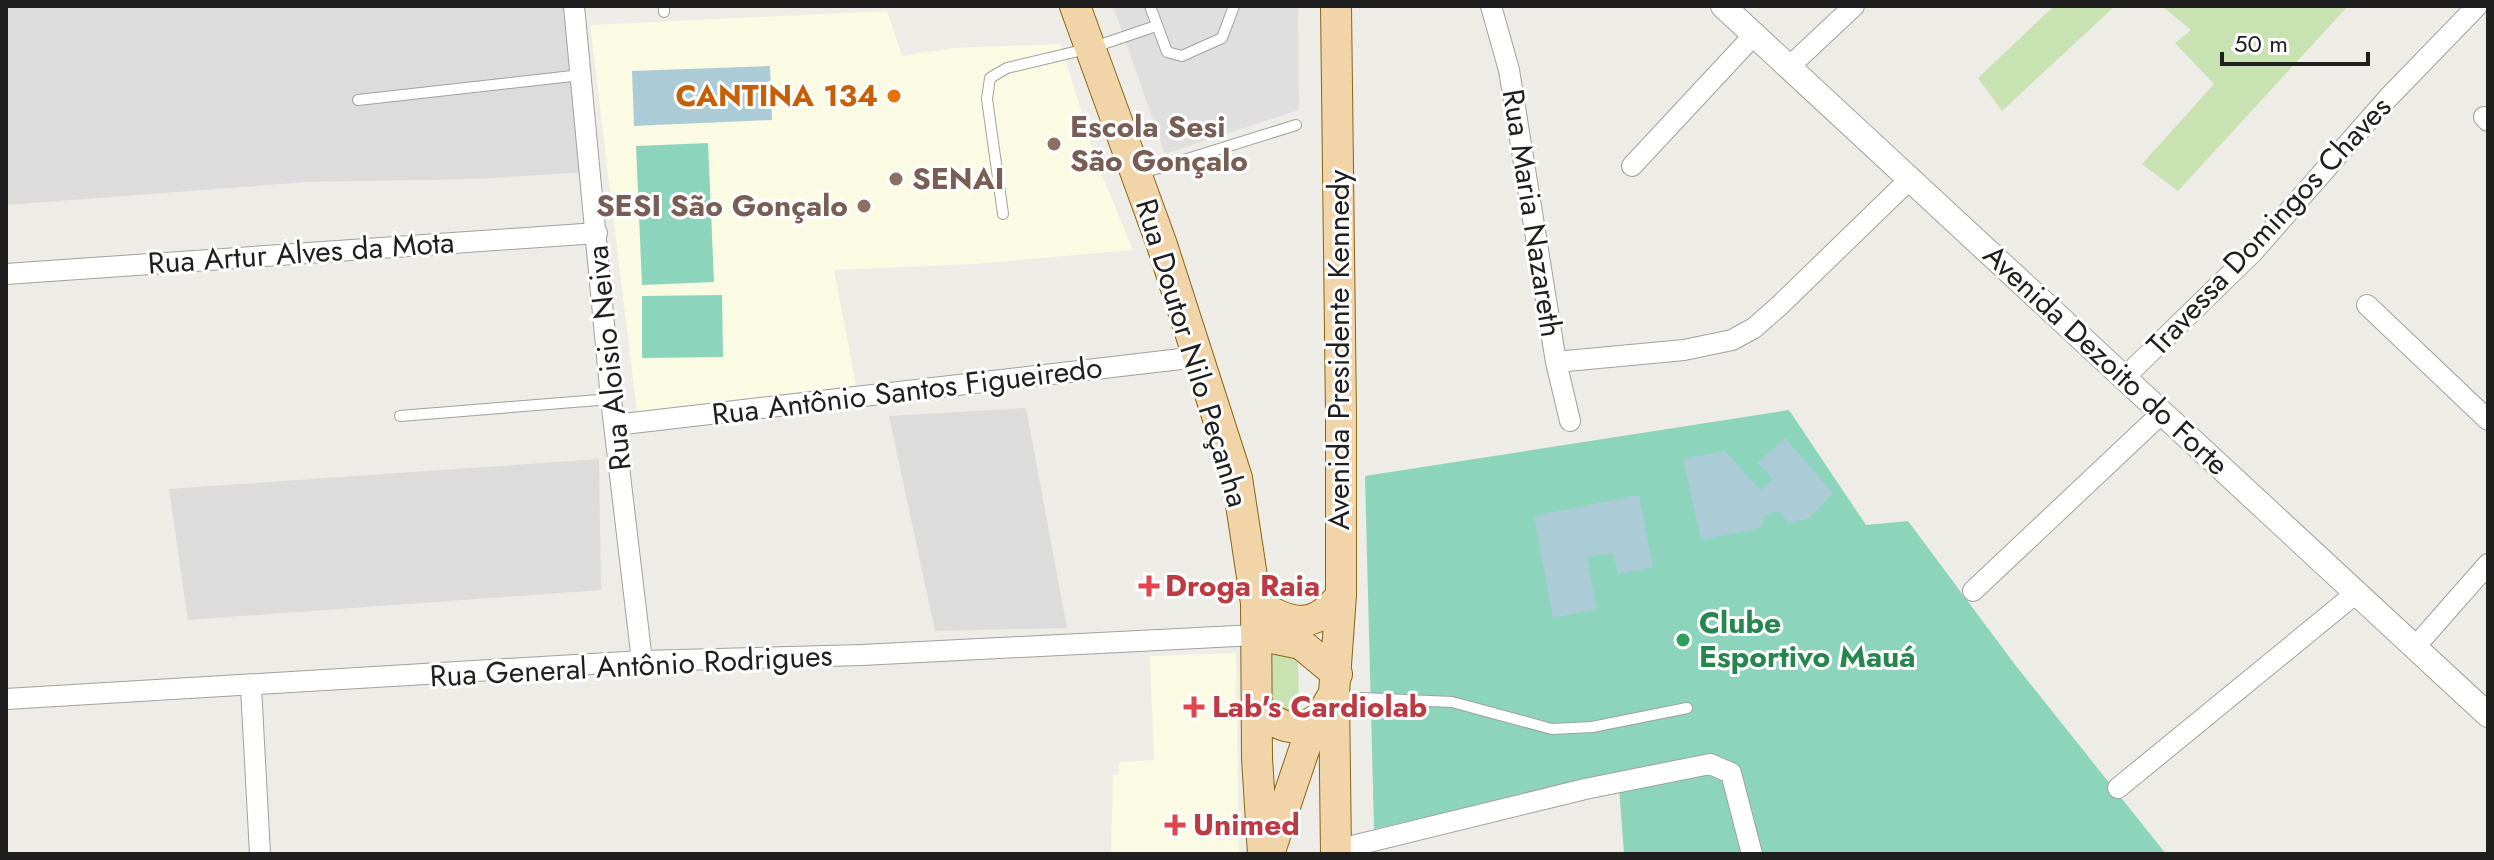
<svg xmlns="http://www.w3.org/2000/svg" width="2494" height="860" font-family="Jost,sans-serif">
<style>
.residential{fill:#dddcdc}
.education{fill:#fafbe2}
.grass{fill:#c8e2b2}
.pitch{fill:#8dd4bc}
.parking{fill:#dfdfdf}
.water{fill:#abcbd7}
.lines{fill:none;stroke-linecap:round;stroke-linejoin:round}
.service-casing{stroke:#a0a0a0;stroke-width:12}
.minor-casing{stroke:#a0a0a0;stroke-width:22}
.tertiary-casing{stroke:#a0a0a0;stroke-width:26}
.primary-casing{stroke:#861;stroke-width:32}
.service{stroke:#fff;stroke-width:10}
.minor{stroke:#fff;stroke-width:20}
.tertiary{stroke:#fff;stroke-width:24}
.primary{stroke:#f1d5a8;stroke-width:30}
.food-dot{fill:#e8710a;stroke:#fff;stroke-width:3}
.education-dot{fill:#8d6e63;stroke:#fff;stroke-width:3}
.health-dot{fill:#e0444e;stroke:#fff;stroke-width:3}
.leisure-dot{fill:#2e9e5b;stroke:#fff;stroke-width:3}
.labels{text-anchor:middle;stroke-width:6;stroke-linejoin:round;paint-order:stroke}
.food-label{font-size:30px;font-weight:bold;fill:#c56008;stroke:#fff;text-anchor:end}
.education-label{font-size:30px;font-weight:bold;fill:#785e54;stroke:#fff;text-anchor:start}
.street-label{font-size:30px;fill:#1f1f1f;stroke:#fff}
.health-label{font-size:30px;font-weight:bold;fill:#be3a42;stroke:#fff;text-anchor:start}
.leisure-label{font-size:30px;font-weight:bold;fill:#27864d;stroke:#fff;text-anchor:start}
</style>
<rect width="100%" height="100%" fill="#eeece6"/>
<!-- residential -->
<path class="residential" d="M6,6H569L588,172L476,179L307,182L6,205Z
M1026,408L1067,628L935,631L889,416Z
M599,459L601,590L188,620L169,489Z"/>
<!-- education -->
<path class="education" d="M887,11L902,56L954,48L1061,44L1096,161L1133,250L974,264L834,270L856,385L637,412L590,25Z
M1236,653L1239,854H1111L1113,775L1119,774V762L1154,760L1150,656Z"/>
<!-- grass -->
<path class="grass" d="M2054,6H2115L2002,111L1978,78Z
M2162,6H2348L2178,191L2142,164L2214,84L2175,43L2191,30Z
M1273,642L1298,661L1299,716L1277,713L1263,689Z"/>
<!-- pitch -->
<path class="pitch" d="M708,143L714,282L642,285L636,146Z
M722,295L723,357L642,358V296Z
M1789,410L1866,525L1908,521L2016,666L2166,854H1624L1618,773L1374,829L1365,476Z"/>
<!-- parking -->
<path class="parking" d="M1113,6H1298L1299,110L1165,154Z"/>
<!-- water -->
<path class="water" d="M770,66L772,120L634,126L632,71Z
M1785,438L1833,493L1808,519L1788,523L1779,511L1764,515L1761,528L1701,540L1683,459L1725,451L1760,490L1773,479L1758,463Z
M1639,495L1653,567L1618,574L1613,553L1587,557L1597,609L1553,618L1534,516Z"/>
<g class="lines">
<defs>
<path id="service" d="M664,6V12
M1150,6L1167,52L1182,56L1222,38L1234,6
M358,100L581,75
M1139,174L1296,125
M1003,214L987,99L990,78L1007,68L1091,48L1156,26
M400,416L611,399
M1339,697L1452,702L1552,729L1592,727L1687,708"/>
<path id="minor" d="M574,6L611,399L642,661
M1491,6L1509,70L1556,362L1570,421
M1789,67L1854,6
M2484,117L2488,121
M1632,166L1754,35
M6,274L597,233
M2367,305L2488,420
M1556,362L1684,350L1732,340L1754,328L1779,306L1911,178
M2126,376L2253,252L2388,98L2477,6
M615,425L1198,357
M1973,591L2163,412
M2415,647L2488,564
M251,687L260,854
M6,699L642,661L862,655L1256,635
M2118,788L2355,594
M1336,850L1585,789L1710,764L1731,773L1752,854"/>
<path id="tertiary" d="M1723,6L2488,715"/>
<path id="primary" d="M1075,6L1162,245L1237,478L1256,603L1257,758L1263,854
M1336,6L1341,414V595L1334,693L1336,854
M1256,603C1290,625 1315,631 1341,595
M1256,635L1301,644L1337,674
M1256,710C1278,725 1295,736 1319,718
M1269,854L1308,738L1333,695"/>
</defs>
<!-- service casing -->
<use href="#service" class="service-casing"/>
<!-- minor casing -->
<use href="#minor" class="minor-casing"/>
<!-- tertiary casing -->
<use href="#tertiary" class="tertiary-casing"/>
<!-- primary casing -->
<use href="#primary" class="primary-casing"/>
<!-- service -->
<use href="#service" class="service"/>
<!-- minor -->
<use href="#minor" class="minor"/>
<!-- tertiary -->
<use href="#tertiary" class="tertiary"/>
<!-- primary -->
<use href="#primary" class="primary"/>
</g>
<!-- markers -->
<circle class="food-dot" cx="894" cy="96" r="8"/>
<g class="education-dot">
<circle cx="1054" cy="144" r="8"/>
<circle cx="896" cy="179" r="8"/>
<circle cx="864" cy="206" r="8"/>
</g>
<g class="health-dot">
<path d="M1145 574h8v8h8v8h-8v8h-8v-8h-8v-8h8z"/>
<path d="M1190 695h8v8h8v8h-8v8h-8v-8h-8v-8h8z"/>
<path d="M1171 813h8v8h8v8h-8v8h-8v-8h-8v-8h8z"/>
</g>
<circle class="leisure-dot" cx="1683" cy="640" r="8"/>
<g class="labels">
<!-- food labels -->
<g class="food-label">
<text x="878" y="106">CANTINA 134</text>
</g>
<!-- education labels -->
<g class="education-label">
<text x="1070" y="137">Escola Sesi<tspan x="1070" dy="34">São Gonçalo</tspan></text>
<text x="912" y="189">SENAI</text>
<text x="848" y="216" text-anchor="end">SESI São Gonçalo</text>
</g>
<!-- street labels -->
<g class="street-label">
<text transform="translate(1532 213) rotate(81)" y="10">Rua Maria Nazareth</text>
<text transform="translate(2269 226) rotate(-47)" y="10">Travessa Domingos Chaves</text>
<text transform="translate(301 253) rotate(-4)" y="10">Rua Artur Alves da Mota</text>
<text transform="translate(1339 350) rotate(-90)" y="10">Avenida Presidente Kennedy</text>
<text transform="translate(1192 353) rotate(73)" y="10">Rua Doutor Nilo Peçanha</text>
<text transform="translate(609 358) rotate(-96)" y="10">Rua Aloisio Neiva</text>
<text transform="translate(2106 360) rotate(43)" y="10">Avenida Dezoito do Forte</text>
<text transform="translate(907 391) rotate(-7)" y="10">Rua Antônio Santos Figueiredo</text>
<text transform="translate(631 666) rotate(-3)" y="10">Rua General Antônio Rodrigues</text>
</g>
<!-- health labels -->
<g class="health-label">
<text x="1165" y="596">Droga Raia</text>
<text x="1212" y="717">Lab's Cardiolab</text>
<text x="1193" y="835">Unimed</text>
</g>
<!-- leisure labels -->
<g class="leisure-label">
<text x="1699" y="633">Clube<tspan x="1699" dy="34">Esportivo Mauá</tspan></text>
</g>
</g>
<!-- border -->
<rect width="2494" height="860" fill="none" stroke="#1f1f1f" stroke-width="16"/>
<!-- scale -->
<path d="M2222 52v12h146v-12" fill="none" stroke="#1f1f1f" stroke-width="4"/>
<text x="2234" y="52" font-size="24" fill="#1f1f1f" stroke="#ffffff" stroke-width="6" paint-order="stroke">50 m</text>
</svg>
